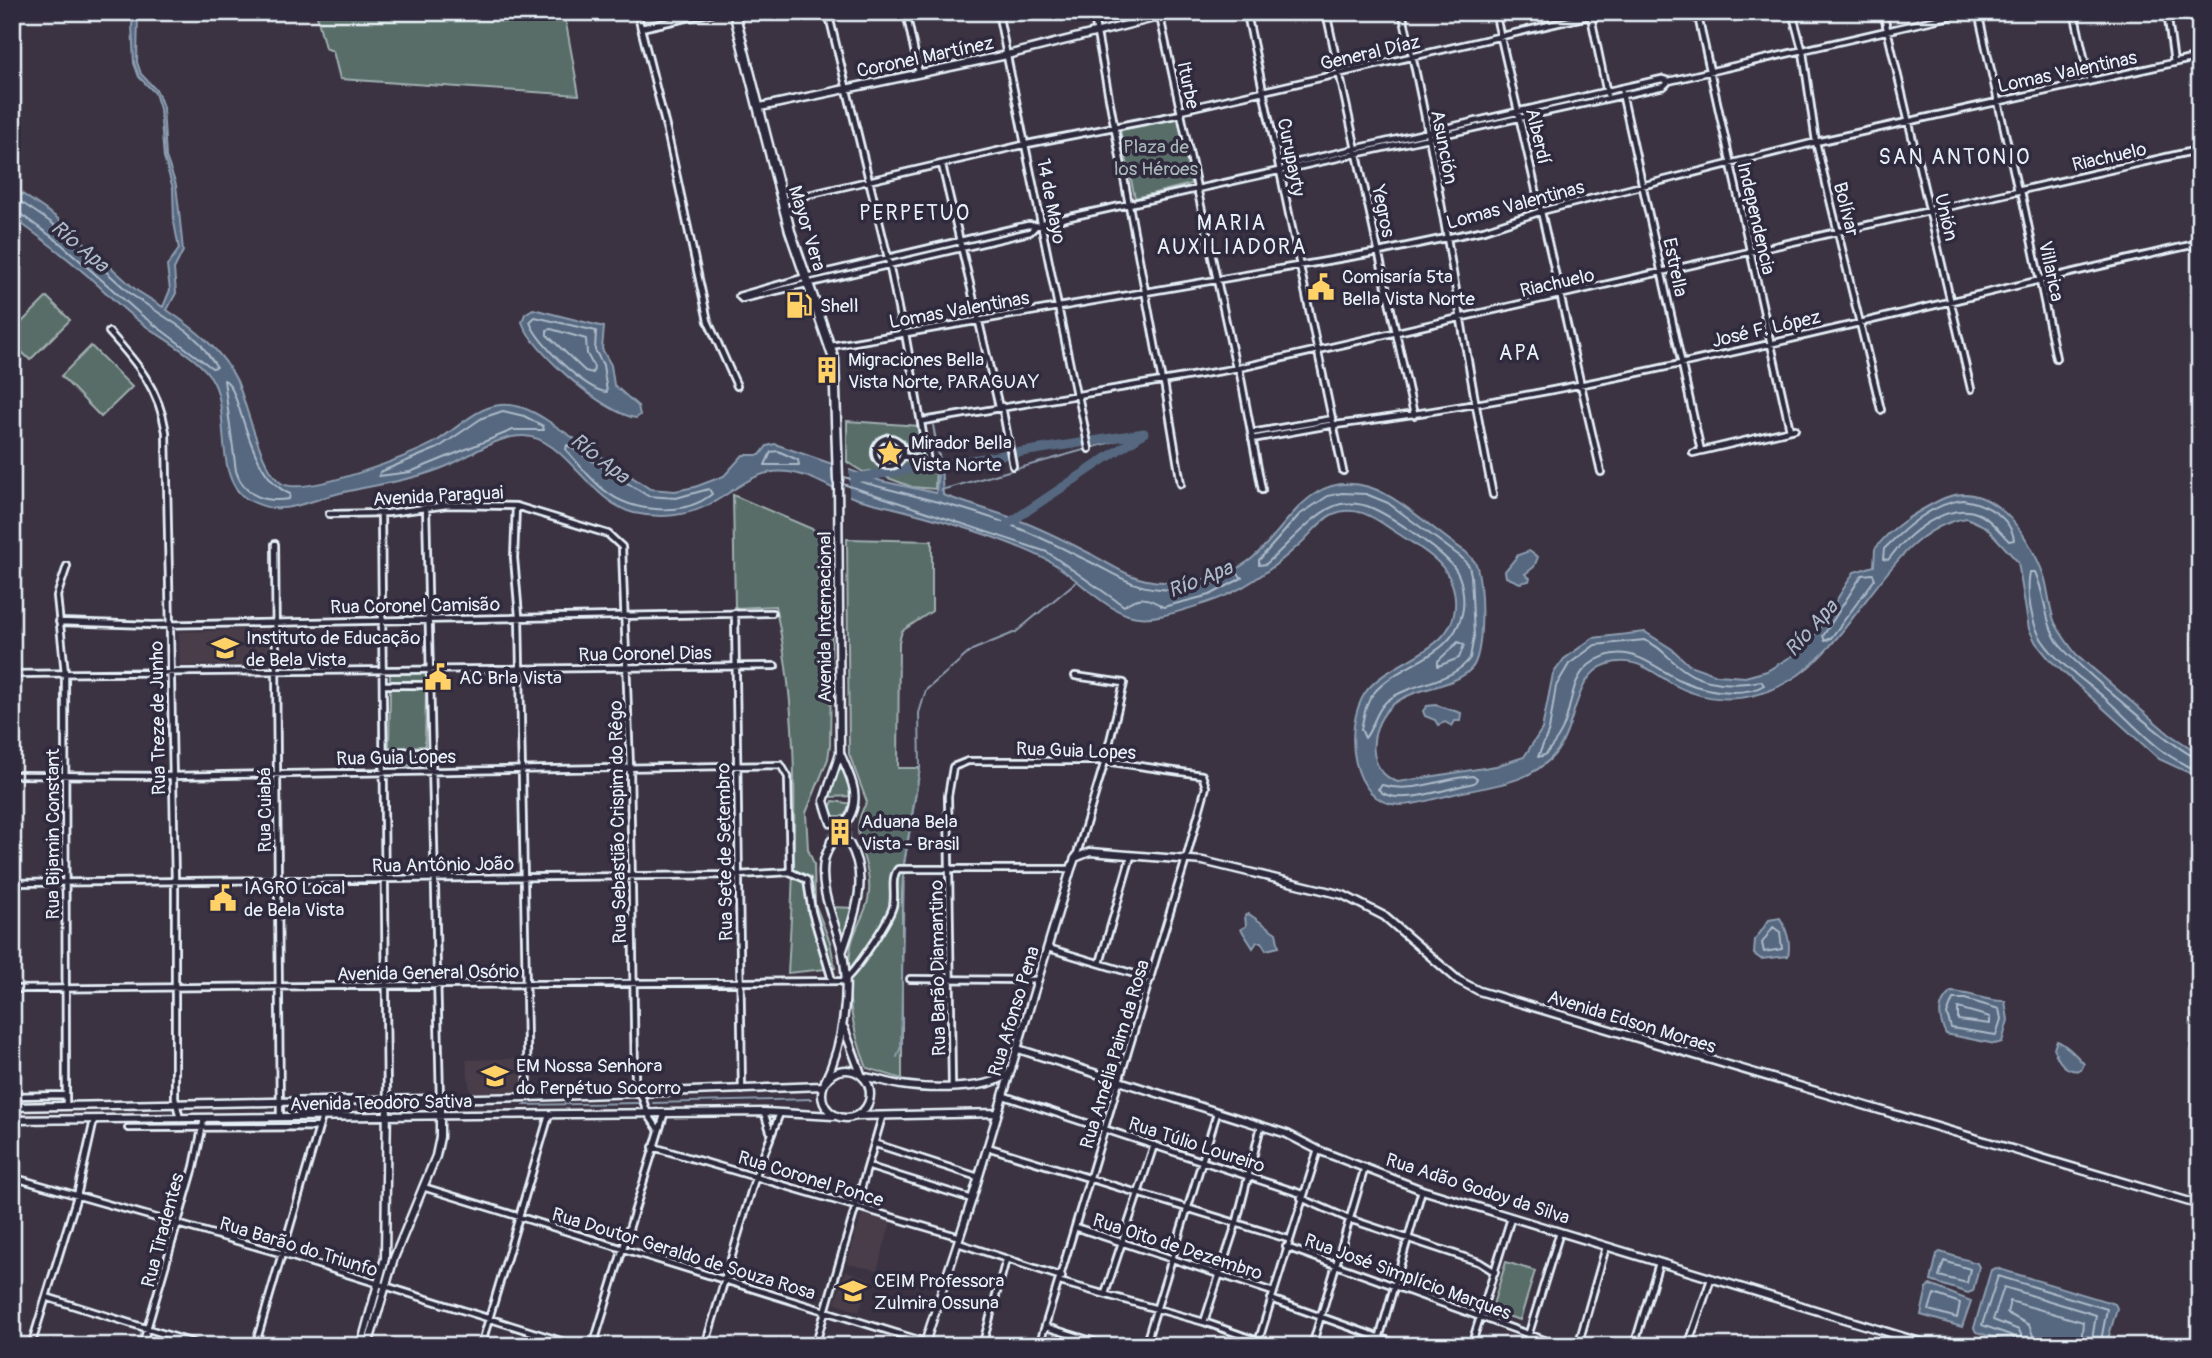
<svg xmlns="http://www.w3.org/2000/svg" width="2212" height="1358" font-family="Pangolin,sans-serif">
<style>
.built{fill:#493e49}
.green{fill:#596d67;stroke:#a0afb0;stroke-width:2}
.water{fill:#546780;stroke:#8f9eb0;stroke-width:2}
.pier{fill:#3b3342}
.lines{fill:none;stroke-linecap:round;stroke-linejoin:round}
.shore{stroke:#adbac8;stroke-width:2}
.stream{stroke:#8f9eb0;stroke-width:2}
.river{stroke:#546780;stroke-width:9}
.primary-tunnel{stroke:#55505d;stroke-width:6;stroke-dasharray:6 3;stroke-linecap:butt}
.street-casing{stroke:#e8f1f8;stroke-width:10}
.secondary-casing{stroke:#e8f1f8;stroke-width:11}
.primary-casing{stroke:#e8f1f8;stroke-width:11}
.highway-casing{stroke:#e8f1f8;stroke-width:13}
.street{stroke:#2f2a3d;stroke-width:4.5}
.secondary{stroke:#2f2a3d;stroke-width:6}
.primary{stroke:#2f2a3d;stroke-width:6}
.highway{stroke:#2f2a3d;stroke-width:8}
.labels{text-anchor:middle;stroke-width:7;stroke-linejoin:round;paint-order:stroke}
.street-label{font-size:19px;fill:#e8f1f8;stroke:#2f2a3d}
.park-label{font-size:19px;fill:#a8b6b7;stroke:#2f2a3d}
.poi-label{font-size:19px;fill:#e8f1f8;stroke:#2f2a3d;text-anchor:start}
.neighbourhood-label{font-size:21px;letter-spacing:2px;fill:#e8f1f8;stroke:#2f2a3d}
.water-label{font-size:21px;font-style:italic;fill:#adbac8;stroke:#2f2a3d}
</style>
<rect width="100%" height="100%" fill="#3b3342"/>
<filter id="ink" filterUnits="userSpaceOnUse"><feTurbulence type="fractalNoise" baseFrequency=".0143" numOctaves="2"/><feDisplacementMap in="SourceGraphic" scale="14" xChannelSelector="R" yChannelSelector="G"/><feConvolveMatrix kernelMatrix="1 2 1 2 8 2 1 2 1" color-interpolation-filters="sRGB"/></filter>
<g filter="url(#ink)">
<!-- built -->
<path class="built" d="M271,629L270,664L180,666L179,632Z
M523,1058V1092H470L466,1060Z
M862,1213L891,1222L877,1270L847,1264Z
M846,1271L870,1279L859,1312L835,1303Z"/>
<!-- green -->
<path class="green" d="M316,12H502L505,22L546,12H564L579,95L340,79L333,51L325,48Z
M1179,118L1191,184L1135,198L1120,130Z
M47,297L70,320L30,360L12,342V332Z
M91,346L132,387L101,417L61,376Z
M847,421L920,426L925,456L909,452L904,440L887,433L877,438L871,454C877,472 894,476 906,461L936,467L935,489L912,487L870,471L863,472L847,462Z
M881 452a9 9 0 1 1 18 0a9 9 0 1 1-18 0Z
M733,495L833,538L830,745L828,759L806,813L808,849L814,864L815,904L830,942L835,968L788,973C795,855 802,721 775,606L735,608Z
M847,539L932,541V611L902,631L899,642L898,768H920L904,864L902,894V1079L867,1068C852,1031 844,985 851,946C854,929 865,915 868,900C876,861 843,838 867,802L849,754Z
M427,672V681H390V673Z
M426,688L425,746L389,748L390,689Z
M389,757H426V765L389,766Z
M840,765L854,796L829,797Z
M833,801L853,804L848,816H834L829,810Z
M830,907L855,908L843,940Z
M1506,1262L1535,1271L1520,1320L1491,1311Z"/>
<!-- water -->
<path class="water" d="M135,12H138L137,62L141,74L157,91L163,107L166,157L176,185L179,211L183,251L174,269L176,293L167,310C195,329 222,350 237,381C247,405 261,469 281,483C303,498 414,455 437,441C458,428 475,408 500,405C517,403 532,411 545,419L650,489L675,491L695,487L724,476L743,455H760L767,446L775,444L881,481L936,493L939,462L933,425L941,465L943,495C968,504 993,511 1018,520C1043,529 1068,542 1091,554C1114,567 1135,582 1164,582C1192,583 1227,578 1250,560C1287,531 1307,469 1369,487C1399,496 1438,534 1466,552C1469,556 1474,560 1476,564C1483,583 1485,655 1471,669C1450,690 1411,686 1389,708C1368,730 1366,772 1398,782L1496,766L1524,757L1542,729L1553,674L1564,659L1593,638L1645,632L1672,649L1689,665L1717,675L1745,677L1767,671L1792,656L1814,636L1854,572L1874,566L1875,549C1891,527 1915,513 1938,501C1989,474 2029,534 2044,576C2049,591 2049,609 2055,623C2061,634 2068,644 2076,654L2169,734L2200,754V778L2159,759L2050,660L2036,643L2029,629L2018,562L1986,527L1967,518C1889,529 1859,640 1789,681C1751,703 1709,705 1671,683C1650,670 1634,656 1608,664C1572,675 1578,727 1554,755C1529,784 1489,786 1454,794C1436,798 1418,805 1400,805C1350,804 1343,727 1365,693C1390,657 1459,654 1455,599C1453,563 1421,549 1394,531C1375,518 1355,503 1331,515C1320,521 1311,534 1301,543C1274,568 1244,591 1209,602C1186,609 1152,623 1128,615C1099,605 1076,576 1049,561C1011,541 948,522 906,511C888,506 869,503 852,497C831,489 812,475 788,472C757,468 739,488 714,502C690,516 661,519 634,513C589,502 564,436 523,436C496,436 470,456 447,466C412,481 376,484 340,493C319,498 294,510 273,508C267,508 252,502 247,499C214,479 230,415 214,383C203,359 161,338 140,322C121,308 106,292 88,276C64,255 39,236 12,217V187L56,217L136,290L163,307L170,290L167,266L179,249L174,222L173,188L164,158L160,109L155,93L139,77L134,63L132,25Z
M533,309L604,327L602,349L611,365L614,385L638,406L640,415L636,418C605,414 532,351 522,322L525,314Z
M1529,551L1538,557L1534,567L1525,574L1530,578L1529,581L1520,583L1506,577L1505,571L1518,555Z
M1436,705L1461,713L1460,721H1455L1452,726L1445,722L1438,725L1435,720L1425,716L1423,711L1427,706Z
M1249,914L1276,933L1279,947L1266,950L1261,942H1257L1253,948L1241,929L1246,926L1245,915Z
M1780,918C1787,931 1791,942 1788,956L1761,959L1754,954L1755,940L1769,920Z
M1951,992C1970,992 1986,1002 2005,1001L2008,1020L2002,1042L1995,1044L1946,1034C1938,1018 1937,1004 1951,992Z
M2057,1041C2067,1045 2077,1056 2084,1064L2081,1070C2066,1073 2057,1061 2054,1048Z
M1940,1252L1977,1263L1979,1267L1973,1291L1968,1293L1931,1281L1937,1254Z
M1996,1268L2115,1304L2117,1308L2106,1346H2021L1976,1332L1974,1328L1991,1270Z
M1930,1285L1971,1301L1962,1327L1921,1315L1927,1287Z"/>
<!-- pier -->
<path class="pier" d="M834,462L849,467V499L834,491Z"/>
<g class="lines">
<!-- shore -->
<path class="shore" d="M12,196L52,223L132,295L188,332L200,343L217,367L212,368L140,314L59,242L19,213L12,212
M535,317L596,331L595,350L603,365L607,392C587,392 536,342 530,322Z
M551,329L586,339L587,354L594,367L593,373L585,371L547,335V330Z
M224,380C241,385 246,476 290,494L289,499C265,503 244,496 236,471Z
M503,411L524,416L543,426L544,430H513L410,472L379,476L380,472L438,448L482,418Z
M567,445L648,496L676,498L709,489L712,494C684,517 632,513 604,490C590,479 578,463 566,450Z
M778,451L798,460L799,465H765L771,452Z
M843,484L1047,552L1124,606C1138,595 1149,597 1163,607L1210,595L1242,578L1238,574C1214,584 1187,592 1160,589C1130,587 1112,572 1086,560C1064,549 1041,537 1018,528C962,505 902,494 844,477
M1342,493L1366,494L1388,503L1461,557L1469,566L1471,575L1474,636L1470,658C1453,683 1411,682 1387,701C1375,711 1374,727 1365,738L1361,729C1364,717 1365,704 1373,694C1398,662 1452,659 1462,614C1465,602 1463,583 1457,572C1449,555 1391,516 1372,508C1363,504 1351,503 1341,504C1318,508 1285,548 1266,564L1259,565V560L1299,515L1328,496Z
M1963,500C1985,503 2011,517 2014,540L2009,541C2000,532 1992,521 1981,515C1949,498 1905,536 1888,560L1883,559L1884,549C1905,528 1932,503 1963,500Z
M1862,575L1873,574L1875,579L1831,638L1825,641L1823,636Z
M1644,640C1661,646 1669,660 1684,670C1704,685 1738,686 1761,681L1764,685C1755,691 1744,692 1733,692C1715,692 1698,688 1682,681C1652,667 1625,637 1589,665C1570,680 1572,708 1563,728C1559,738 1552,746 1545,755L1538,757L1549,730L1556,686L1569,664L1595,645Z
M1458,642L1464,645L1459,658L1438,666V661Z
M2200,759C2183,757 2071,661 2059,644C2044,622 2046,596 2035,572H2030C2026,592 2031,623 2042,640C2059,665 2084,680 2106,699C2136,726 2161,758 2200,771
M1473,776L1477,779L1474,783C1451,787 1395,809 1378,789L1382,785C1413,794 1441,778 1473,776Z
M1773,927L1780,932L1782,949L1764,952L1762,943Z
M1953,999H1965L1999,1009L2001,1019L1996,1035L1951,1028L1947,1014Z
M1958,1008L1990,1017V1024L1958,1020Z
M1944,1261L1970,1269L1967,1283L1939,1276Z
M1934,1294L1960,1303L1957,1318L1929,1310Z
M2017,1346L2013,1336L1982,1325L1998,1276L2107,1309L2100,1346
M2026,1346L2019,1330L1993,1320L2004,1287L2096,1315L2091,1346
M2037,1346L2029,1325L2007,1313L2010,1301L2083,1322L2081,1346"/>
<!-- stream -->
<path class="stream" d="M941,490L1144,433
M897,1057L901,1046L904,864L920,768L919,713L926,690L972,650L1016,632L1077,581
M653,1103L811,1099
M523,1105L639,1103"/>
<!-- river -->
<path class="river" d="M855,478L1144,433L1006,525"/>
<!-- primary-tunnel -->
<path class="primary-tunnel" d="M831,823V841
M849,823V841"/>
<defs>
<path id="street" d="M637,12L667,131L708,321L737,386
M828,12L888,258L903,333
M906,12L919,73
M998,12L1076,395
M1093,12L1162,382
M1159,12L1236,368
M1326,12L1414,415
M1402,12C1441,172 1460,335 1493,495
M1495,12L1601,472
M1590,12L1607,94
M1697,12L1790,430
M1792,12L1803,52L1816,142L1881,410
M1883,12L1971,389
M1978,12L2018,191
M2074,12L2089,79
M2167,12L2174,63
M1247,14L1343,471
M641,28L714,12
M1622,93L1701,451
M1181,110L1606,12
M942,165L999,407
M1284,169L1289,164L1621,88L1662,79L1669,81
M2021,191L2056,358
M782,201L1027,144L1181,114
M1043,223L1664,86L1669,81L1968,12
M1035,227L1030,232L742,299L739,296L806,277L1028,225L1043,226
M109,332C138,364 159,389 166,432L175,881V1098L180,1119
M831,346L1379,252L1484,230L1542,211L1816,142L2200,57
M1239,368L1262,490
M1164,382L1181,484
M1078,395L1089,449
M1002,406L1013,466
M923,421L1239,368L2193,151
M1335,425C1627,388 1913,307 2200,243
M1251,433L1333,419
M875 452a14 14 0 1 1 28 0a14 14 0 1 1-28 0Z
M1252,439L1335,424
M1693,453L1795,429
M903,456L928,462L905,333
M516,506L514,558L519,616L528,1097
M426,507L440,1100
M381,513L387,1100
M329,514L388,513L447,505L516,506L608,534L622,547L630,768L635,1079L648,1114L658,1129
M275,544L280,1117
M735,613L742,1090
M59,622L152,625L772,613
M12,674L775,666
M1075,676L1124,683L1105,761L1076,857
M385,685H430
M384,752L430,751
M12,775L172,776L781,765L788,777L790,872
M12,883L738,875L790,872L807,880L812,912L832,980
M1048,948L1151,979
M1100,963L1131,856
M910,979L1038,980
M12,989L843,981C854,974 890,919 893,906C896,894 890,878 898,869H1071
M952,1086L948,796L953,767L968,761H1105L1202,775L1206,787L1186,859L1039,1346
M12,1096L66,1095
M1004,1096L1302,1194
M66,1106L65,673L57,596L67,566
M764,1112L770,1131
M128,1128L319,1127
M876,1144L978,1177
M653,1147L960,1237
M987,1147L1288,1239
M870,1167L972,1199
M12,1177L283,1254L577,1346
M423,1187L938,1346
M1301,1198L1349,1219L1479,1262L1495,1272
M1075,1227L1273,1292
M958,1243L1062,1277
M1286,1247L1561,1346
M1060,1282L1204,1322L1258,1341
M1105,1294L1154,1145
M46,1297L203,1346
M1271,1299L1403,1346
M1204,1322L1237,1221L1261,1126
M1046,1327L1108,1346
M31,1346L77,1196L94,1120
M142,1346L194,1167L204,1119
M255,1346L322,1117
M481,1346L549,1115
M593,1346L664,1115
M705,1346L756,1175L780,1113
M815,1346L882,1117
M982,1346L1006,1260
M1145,1346L1217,1113
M1257,1346L1318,1150
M1312,1346L1365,1167
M1377,1346L1422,1190
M1471,1346L1511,1218
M1525,1346L1560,1232
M1578,1346L1606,1247
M1634,1346L1659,1263
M1688,1346L1711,1279"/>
<path id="secondary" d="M1228,12H1252
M760,107L1007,55L1178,12
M1018,1049L1287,1134L1318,1150L1422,1190L1933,1346
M863,1077C876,1078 888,1083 901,1085C927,1089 990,1091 1009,1073
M857,1116L998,1113
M924,1346L972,1199L1071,869L1075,858L1090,852L1203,861L1343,895L1384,916L1458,980L1479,991L2200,1205"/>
<path id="primary" d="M840,753C849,775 862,795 849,818
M831,823L824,801L840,753L838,480
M843,950C855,914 870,878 849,843
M844,1028L861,1074
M822 1094a24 24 0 1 1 48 0a24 24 0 1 1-48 0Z
M825,1081C843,1045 851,990 842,950C835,920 819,892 824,861C825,854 830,848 831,841
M12,1107L528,1097L823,1086
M12,1120L764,1112L833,1116
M361,1346L385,1258L387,1100
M368,1346L394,1258L436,1156L440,1137V1100"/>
<path id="highway" d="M734,12L790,231L834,359L838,480"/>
</defs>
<!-- street casing -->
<use href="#street" class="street-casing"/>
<!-- secondary casing -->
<use href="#secondary" class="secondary-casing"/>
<!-- primary casing -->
<use href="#primary" class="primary-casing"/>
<!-- highway casing -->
<use href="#highway" class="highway-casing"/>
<!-- street -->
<use href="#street" class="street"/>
<!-- secondary -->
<use href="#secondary" class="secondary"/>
<!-- primary -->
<use href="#primary" class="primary"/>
<!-- highway -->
<use href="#highway" class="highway"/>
</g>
</g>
<!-- icons -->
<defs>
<symbol id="civic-bare" viewBox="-9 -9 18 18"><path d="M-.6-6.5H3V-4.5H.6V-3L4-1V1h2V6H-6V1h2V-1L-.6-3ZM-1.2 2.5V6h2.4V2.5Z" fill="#ffd166" stroke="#2f2a3d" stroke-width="2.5" paint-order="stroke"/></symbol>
<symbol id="fuel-bare" viewBox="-9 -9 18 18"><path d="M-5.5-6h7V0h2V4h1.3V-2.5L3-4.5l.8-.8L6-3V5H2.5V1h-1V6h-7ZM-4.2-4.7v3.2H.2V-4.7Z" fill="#ffd166" stroke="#2f2a3d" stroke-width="2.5" paint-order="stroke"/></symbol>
<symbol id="building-bare" viewBox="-9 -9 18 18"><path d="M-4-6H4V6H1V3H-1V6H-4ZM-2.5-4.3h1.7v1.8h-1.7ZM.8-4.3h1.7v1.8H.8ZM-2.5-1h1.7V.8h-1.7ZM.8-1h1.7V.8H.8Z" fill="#ffd166" stroke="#2f2a3d" stroke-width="2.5" paint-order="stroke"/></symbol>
<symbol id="sight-bare" viewBox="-9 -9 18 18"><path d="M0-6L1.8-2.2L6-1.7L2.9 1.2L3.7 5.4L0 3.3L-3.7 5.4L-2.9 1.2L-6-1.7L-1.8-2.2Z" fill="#ffd166" stroke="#2f2a3d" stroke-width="2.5" paint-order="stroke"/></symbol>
<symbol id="school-bare" viewBox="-9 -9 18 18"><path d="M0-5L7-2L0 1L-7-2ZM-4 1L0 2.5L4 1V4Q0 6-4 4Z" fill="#ffd166" stroke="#2f2a3d" stroke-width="2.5" paint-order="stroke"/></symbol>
</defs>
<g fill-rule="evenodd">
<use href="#civic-bare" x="1302" y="268" width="38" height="38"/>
<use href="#fuel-bare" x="780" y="286" width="38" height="38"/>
<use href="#building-bare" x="808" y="351" width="38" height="38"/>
<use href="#sight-bare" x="871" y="434" width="38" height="38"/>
<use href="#school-bare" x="206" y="629" width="38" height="38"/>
<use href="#civic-bare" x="419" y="658" width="38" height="38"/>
<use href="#building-bare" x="821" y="813" width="38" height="38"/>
<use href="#civic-bare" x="204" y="879" width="38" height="38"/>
<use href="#school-bare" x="476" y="1057" width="38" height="38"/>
<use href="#school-bare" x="834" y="1272" width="38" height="38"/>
</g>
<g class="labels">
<!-- street labels -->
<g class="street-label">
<text transform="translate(1370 52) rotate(-13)" y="7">General Díaz</text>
<text transform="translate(925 56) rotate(-12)" y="7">Coronel Martínez</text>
<text transform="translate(2067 71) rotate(-12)" y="7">Lomas Valentinas</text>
<text transform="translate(1189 85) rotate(78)" y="7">Iturbe</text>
<text transform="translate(1539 136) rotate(77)" y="7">Alberdí</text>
<text transform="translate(1445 147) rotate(79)" y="7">Asunción</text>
<text transform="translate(2109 156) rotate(-13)" y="7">Riachuelo</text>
<text transform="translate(1292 157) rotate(79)" y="7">Curupayty</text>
<text transform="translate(1052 201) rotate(79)" y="7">14 de Mayo</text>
<text transform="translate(1515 204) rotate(-15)" y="7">Lomas Valentinas</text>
<text transform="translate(1847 209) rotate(76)" y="7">Bolívar</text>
<text transform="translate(1384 211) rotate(78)" y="7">Yegros</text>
<text transform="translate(1947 217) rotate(77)" y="7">Unión</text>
<text transform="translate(1757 218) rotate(77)" y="7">Independencia</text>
<text transform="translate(808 228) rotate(73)" y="7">Mayor Vera</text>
<text transform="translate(1676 267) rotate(78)" y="7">Estrella</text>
<text transform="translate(2052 271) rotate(78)" y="7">Villarica</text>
<text transform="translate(1557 282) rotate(-13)" y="7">Riachuelo</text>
<text transform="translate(959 309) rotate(-10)" y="7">Lomas Valentinas</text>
<text transform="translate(1766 328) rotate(-13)" y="7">José F. López</text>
<text transform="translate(438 495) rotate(-3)" y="7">Avenida Paraguai</text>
<text transform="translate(415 605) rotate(-1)" y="7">Rua Coronel Camisão</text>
<text transform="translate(824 617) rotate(-90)" y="7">Avenida Internacional</text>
<text transform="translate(645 653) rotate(-1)" y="7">Rua Coronel Dias</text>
<text transform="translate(157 718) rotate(-91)" y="7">Rua Treze de Junho</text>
<text transform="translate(1076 750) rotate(2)" y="7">Rua Guia Lopes</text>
<text transform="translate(396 757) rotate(-1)" y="7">Rua Guia Lopes</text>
<text transform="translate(264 810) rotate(-90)" y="7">Rua Cuiabá</text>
<text transform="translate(617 822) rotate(-91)" y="7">Rua Sebastião Crispim do Rêgo</text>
<text transform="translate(52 834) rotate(-90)" y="7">Rua Bijamin Constant</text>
<text transform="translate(724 852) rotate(-91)" y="7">Rua Sete de Setembro</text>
<text transform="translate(443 864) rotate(-1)" y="7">Rua Antônio João</text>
<text transform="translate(937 968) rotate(-91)" y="7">Rua Barão Diamantino</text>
<text transform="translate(428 972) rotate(-1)" y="7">Avenida General Osório</text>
<text transform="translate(1013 1011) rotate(-73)" y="7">Rua Afonso Pena</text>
<text transform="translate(1632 1021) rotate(17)" y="7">Avenida Edson Moraes</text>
<text transform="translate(1114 1054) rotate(-73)" y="7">Rua Amélia Paim da Rosa</text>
<text transform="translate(381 1102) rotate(-1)" y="7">Avenida Teodoro Sativa</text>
<text transform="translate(1197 1144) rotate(18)" y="7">Rua Túlio Loureiro</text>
<text transform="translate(811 1178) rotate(17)" y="7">Rua Coronel Ponce</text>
<text transform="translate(1478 1188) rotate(18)" y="7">Rua Adão Godoy da Silva</text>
<text transform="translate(162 1230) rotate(-75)" y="7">Rua Tiradentes</text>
<text transform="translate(299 1246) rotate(17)" y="7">Rua Barão do Triunfo</text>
<text transform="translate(1178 1246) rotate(18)" y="7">Rua Oito de Dezembro</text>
<text transform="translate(684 1253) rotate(17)" y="7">Rua Doutor Geraldo de Souza Rosa</text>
<text transform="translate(1408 1276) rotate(20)" y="7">Rua José Simplício Marques</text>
</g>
<!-- park labels -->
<g class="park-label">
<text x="1156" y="153">Plaza de<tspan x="1156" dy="22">los Héroes</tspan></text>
</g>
<!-- poi labels -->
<g class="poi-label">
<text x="1342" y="283">Comisaría 5ta<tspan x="1342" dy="22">Bella Vista Norte</tspan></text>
<text x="820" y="312">Shell</text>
<text x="848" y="366">Migraciones Bella<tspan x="848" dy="22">Vista Norte, PARAGUAY</tspan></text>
<text x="911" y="449">Mirador Bella<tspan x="911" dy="22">Vista Norte</tspan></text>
<text x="246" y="644">Instituto de Educação<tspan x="246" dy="22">de Bela Vista</tspan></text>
<text x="459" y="684">AC Brla Vista</text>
<text x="861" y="828">Aduana Bela<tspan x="861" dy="22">Vista - Brasil</tspan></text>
<text x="244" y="894">IAGRO Local<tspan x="244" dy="22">de Bela Vista</tspan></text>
<text x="516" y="1072">EM Nossa Senhora<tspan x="516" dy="22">do Perpétuo Socorro</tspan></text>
<text x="874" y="1287">CEIM Professora<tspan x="874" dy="22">Zulmira Ossuna</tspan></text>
</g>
<!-- neighbourhood labels -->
<g class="neighbourhood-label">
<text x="1955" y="164">SAN ANTONIO</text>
<text x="915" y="220">PERPETUO</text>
<text x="1232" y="230">MARIA<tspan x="1232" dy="24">AUXILIADORA</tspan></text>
<text x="1520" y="360">APA</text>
</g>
<!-- water labels -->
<g class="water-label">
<text transform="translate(80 246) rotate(40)" y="7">Río Apa</text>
<text transform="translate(600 458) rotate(38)" y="7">Río Apa</text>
<text transform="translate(1200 579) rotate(-22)" y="7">Río Apa</text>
<text transform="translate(1811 628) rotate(-48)" y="7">Río Apa</text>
</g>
</g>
<!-- margin -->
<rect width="2212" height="1358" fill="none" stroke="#2f2a3d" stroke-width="42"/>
<rect x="21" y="21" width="2170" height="1316" fill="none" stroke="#e8f1f8" stroke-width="2.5" filter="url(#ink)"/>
</svg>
